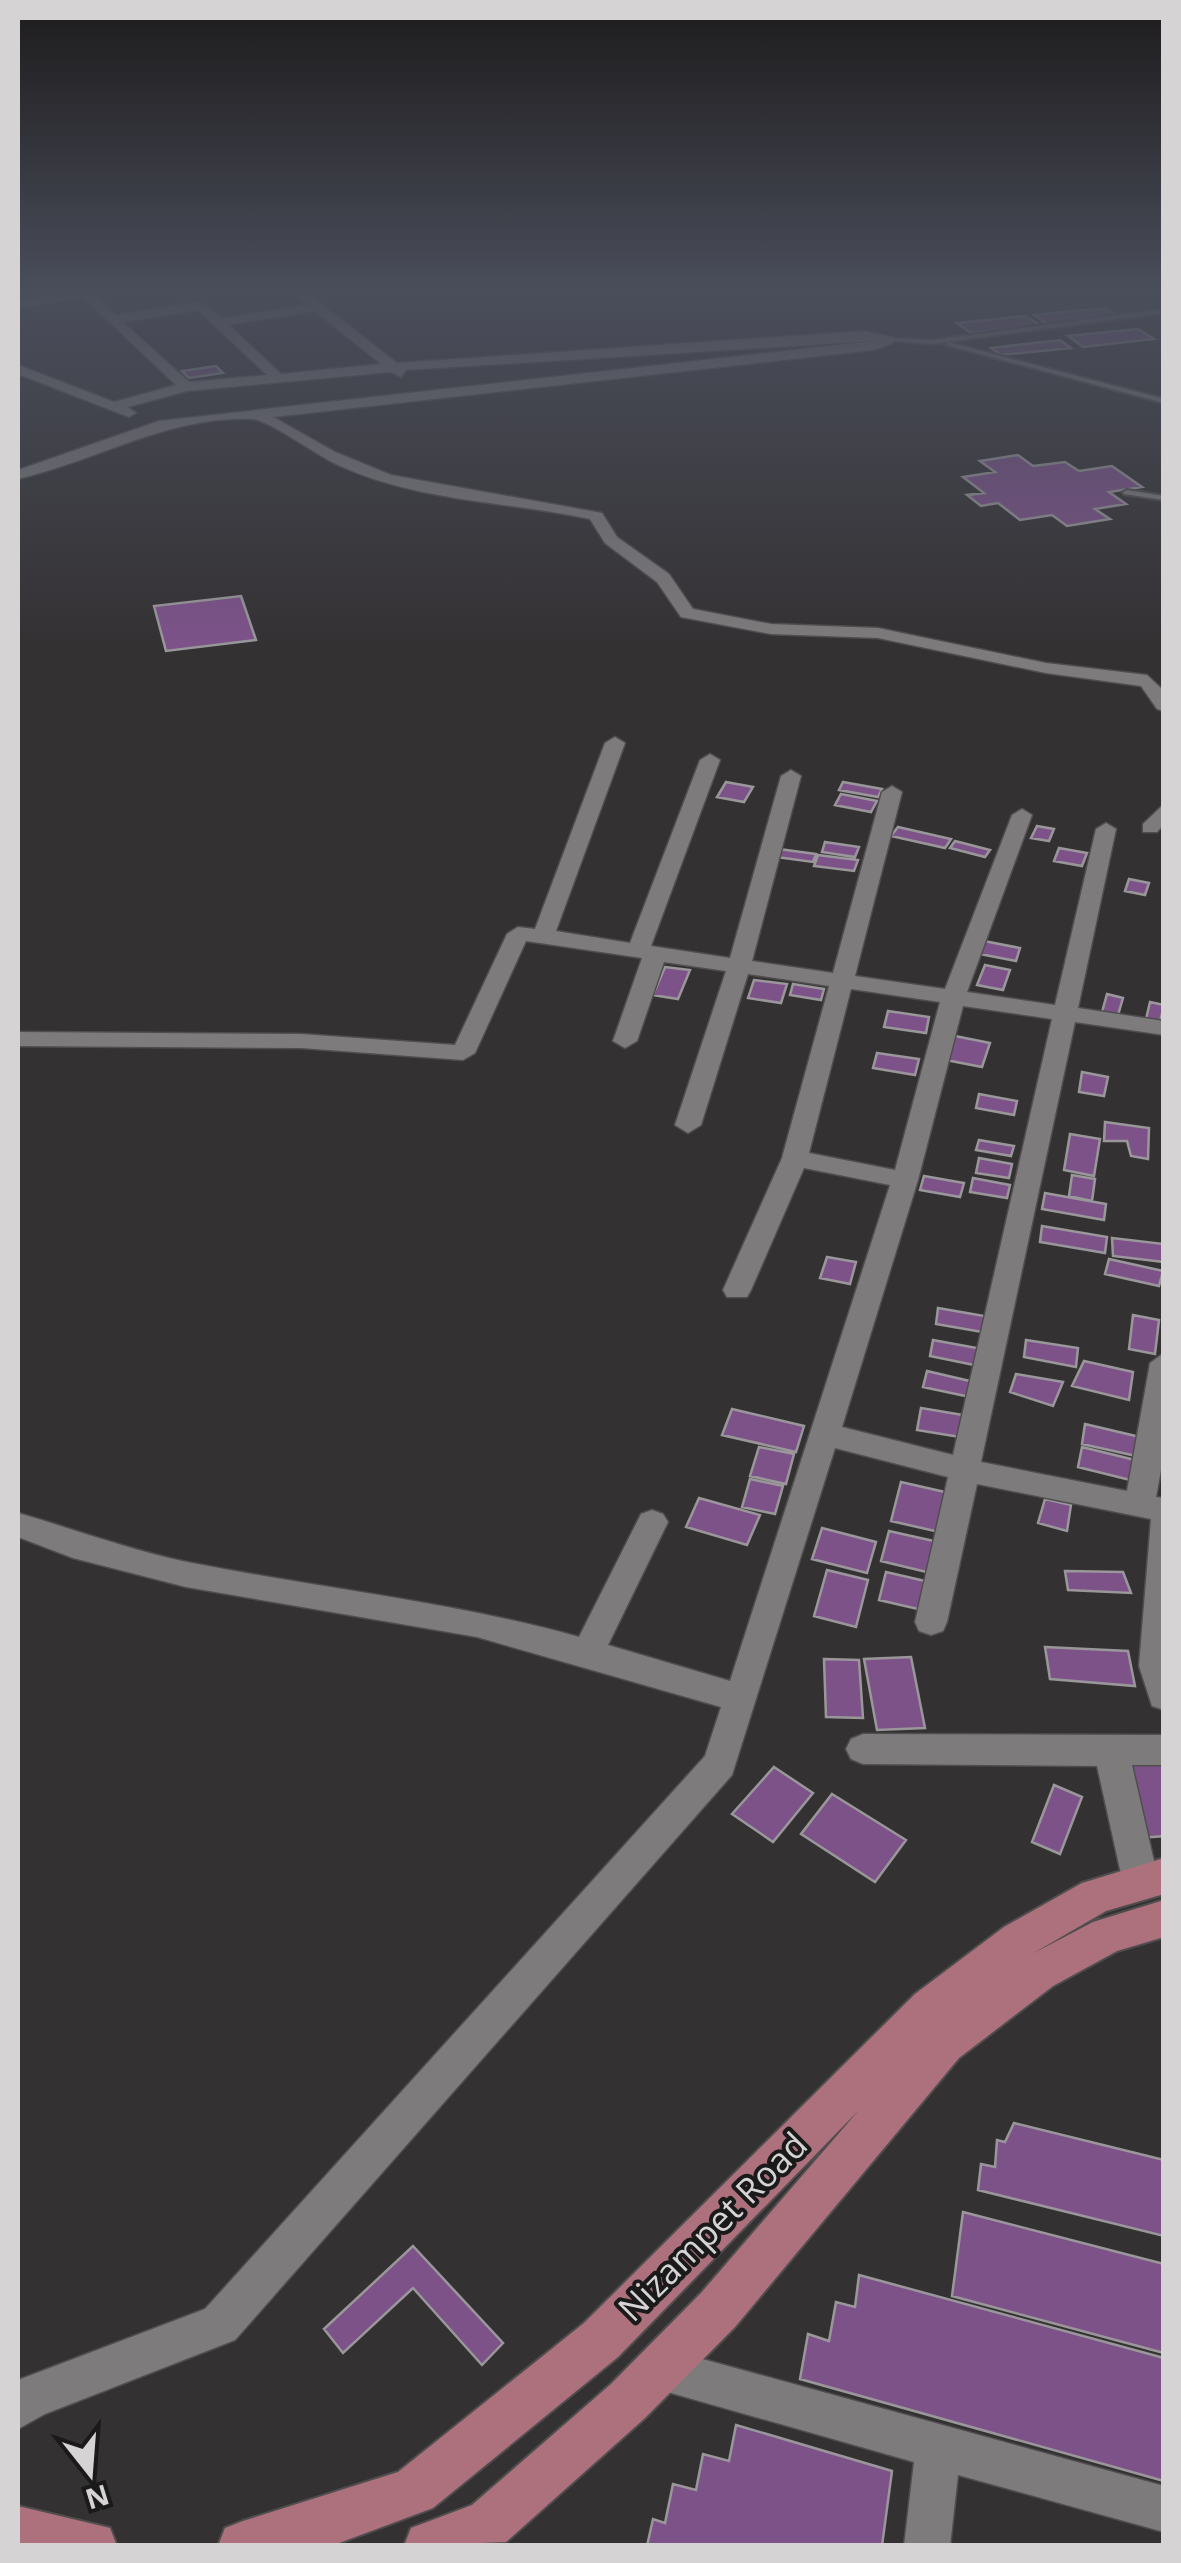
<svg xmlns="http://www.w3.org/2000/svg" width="1181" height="2563" font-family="'Open Sans',sans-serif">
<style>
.building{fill:#7d5289;stroke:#9a979a;stroke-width:2.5}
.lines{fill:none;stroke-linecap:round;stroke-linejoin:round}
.lane-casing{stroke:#504d4f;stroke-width:4}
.street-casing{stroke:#504d4f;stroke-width:3}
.primary-casing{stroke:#504d4f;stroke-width:4}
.lane{fill:#7e7b7c;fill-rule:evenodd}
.street{fill:#7e7b7c;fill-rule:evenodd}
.primary{fill:#ac717c;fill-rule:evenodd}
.labels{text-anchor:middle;stroke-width:8;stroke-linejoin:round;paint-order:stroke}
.near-street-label{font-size:35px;fill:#d5d3d4;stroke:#1b1a1a}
</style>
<rect width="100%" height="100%" fill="#343133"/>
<!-- building -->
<path class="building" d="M1105,308L1120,318L1049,326L1034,315Z
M1026,316L1041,326L971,333L957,323Z
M1138,329L1154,339L1083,347L1068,336Z
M1060,340L1071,348L1001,355L991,348Z
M216,366L223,373L189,378L182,371Z
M1018,455L1033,466L1065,462L1079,471L1112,466L1142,487L1109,492L1126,504L1095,509L1110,519L1067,526L1052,515L1020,520L998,503L981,506L967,495L984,493L963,477L995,472L980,461Z
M241,596L256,640L166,651L154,606Z
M726,782L753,787L744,802L717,797Z
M843,782L882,789L878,797L839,790Z
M841,794L877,801L871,812L835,805Z
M1037,826L1054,829L1049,841L1031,838Z
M898,827L951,839L945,848L891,836Z
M955,841L990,850L985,857L950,848Z
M825,842L859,847L855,857L822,852Z
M1059,848L1087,853L1082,866L1054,861Z
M779,849L816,854L813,862L776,857Z
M818,855L858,860L854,871L814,866Z
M1129,879L1149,883L1145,895L1125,891Z
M984,941L1020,948L1016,961L980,954Z
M985,965L1010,970L1003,990L977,985Z
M665,967L690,970L678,999L653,995Z
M754,980L787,984L781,1003L748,998Z
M793,984L824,989L821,1000L790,995Z
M1107,994L1123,998L1118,1015L1102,1012Z
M1150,1002L1164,1005L1160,1022L1146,1019Z
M888,1011L929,1017L926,1033L884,1027Z
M955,1036L990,1043L982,1067L946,1060Z
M877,1053L919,1059L915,1075L873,1068Z
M1082,1072L1108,1077L1104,1096L1079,1092Z
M979,1094L1017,1101L1014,1115L976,1108Z
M1105,1122L1149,1128L1148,1159L1131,1156L1127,1141H1104Z
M1070,1134L1100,1139L1094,1176L1064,1170Z
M979,1140L1014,1146L1011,1156L976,1150Z
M979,1158L1012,1164L1009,1178L976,1173Z
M1072,1175L1095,1179L1092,1201L1069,1196Z
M924,1176L964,1183L960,1197L920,1190Z
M973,1178L1010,1185L1007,1198L970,1192Z
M1045,1193L1106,1204L1104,1220L1042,1209Z
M1042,1226L1107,1237L1105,1253L1040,1242Z
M1112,1238L1164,1244V1262L1113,1256Z
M827,1257L856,1262L850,1284L820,1278Z
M1109,1259L1163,1271L1159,1286L1105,1274Z
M938,1308L990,1317L988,1333L936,1324Z
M1133,1315L1159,1320L1155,1354L1129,1349Z
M933,1340L982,1349L979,1366L930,1356Z
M1026,1340L1078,1348L1076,1367L1024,1357Z
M1084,1361L1133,1372L1129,1400L1072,1386Z
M927,1371L974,1382L970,1397L923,1387Z
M1016,1374L1063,1382L1053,1406L1010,1392Z
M921,1408L969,1416L966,1438L917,1430Z
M732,1409L804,1426L796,1452L722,1435Z
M1085,1424L1140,1437L1136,1456L1082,1444Z
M759,1447L794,1454L786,1484L750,1476Z
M1082,1447L1135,1460L1130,1480L1078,1467Z
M750,1479L783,1486L775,1514L742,1507Z
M901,1482L958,1495L948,1534L891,1521Z
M699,1498L760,1515L747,1545L686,1527Z
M1045,1499L1071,1505L1067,1531L1038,1523Z
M822,1528L876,1542L867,1573L812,1559Z
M889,1531L947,1544L939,1575L881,1561Z
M827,1570L868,1580L856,1627L814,1616Z
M1065,1571L1123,1572L1131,1593L1068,1590Z
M886,1572L938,1584L931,1612L879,1600Z
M1045,1647L1128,1651L1135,1686L1050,1679Z
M911,1657L925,1728L877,1730L864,1659Z
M824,1659L859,1660L863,1718L826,1717Z
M1120,1757H1164V1836L1141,1838Z
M774,1767L813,1793L773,1842L732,1814Z
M1054,1785L1082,1797L1060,1854L1032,1842Z
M832,1794L906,1840L875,1882L801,1834Z
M1014,2123L1164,2160V2236L978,2190L981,2164L995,2167L997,2140L1005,2142Z
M963,2212L1164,2264V2353L952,2296Z
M413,2246L503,2343L482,2365L413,2288L343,2353L324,2329Z
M859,2275L1164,2358V2481L800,2379L808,2334L829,2341L836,2302L855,2307Z
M736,2425L892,2471L882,2546H647L653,2519L665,2523L673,2484L696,2490L703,2454L729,2461Z"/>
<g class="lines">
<defs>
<path id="lane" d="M1164,309V313L932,344L885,340L888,338L932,340Z
M948,342L1164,399V403L946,345Z
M1127,490L1164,496V500L1124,494L1123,492Z"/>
<path id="street" d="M76,290H90L116,315L201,302L222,318L307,305L290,290H303L397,363L864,331L893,337V343L874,350L273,417L335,452L391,475L602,513L617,537L669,574L693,609L771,624L878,628L1046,663L1147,675L1164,691V711L1157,709L1141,686L1046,673L878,638L771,634L681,617L657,582L605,543L590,519C506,501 418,502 338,465C318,456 269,420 252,419C167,416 97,461 18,479V470L159,421L874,341L406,370L401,377L391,372L187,391L128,407L136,413L129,417L18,374V365L114,402L176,385L83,297L18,308V300ZM198,310L267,375L189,382L123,322ZM315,311L381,364L281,374L229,325Z
M615,737L625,743L556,931L630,943L700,760L710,754L720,760L651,946L730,958L781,776L791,770L801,776L752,961L833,973L882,792L892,786L902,792L855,976L945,989L1012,815L1022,809L1032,815L967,992L1055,1005L1096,829L1106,823L1116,829L1078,1008L1164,1021V1035L1075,1022L981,1462L1127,1491L1150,1363L1164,1353V1454L1156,1497L1164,1498V1710L1152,1706L1139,1666L1151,1519L977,1484L947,1622L943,1631L931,1635L919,1631L915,1622L948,1477L835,1448L732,1775L235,2340L45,2414L18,2429V2380L205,2309L705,1756L721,1707L477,1637L186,1587L73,1558L18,1537V1513C74,1529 129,1550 187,1562C318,1588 450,1601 579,1637L641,1514L652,1510L663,1514L668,1522L608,1645L730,1681L890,1185L804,1168L751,1290L747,1297H727L723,1290L782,1158L829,986L748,974L701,1125L688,1133L675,1125L726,971L664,962L637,1041L625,1048L613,1041L642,958L526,941L475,1053L463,1060L301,1048L18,1046V1032L301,1034L455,1045L507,934L518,927L535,929L605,743ZM851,989L940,1002L895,1170L809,1153ZM963,1006L1052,1019L953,1455L842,1427L918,1180Z
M1164,804V824L1157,832H1143V824Z
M863,1734L1164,1735V1765H1132L1159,1883L1154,1895L1141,1900L1128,1895L1123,1883L1097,1766L863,1764L851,1759L846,1749L851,1739Z
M659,2347L1164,2486V2532L958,2475L950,2546H904L914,2462L643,2385L637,2369L643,2353Z"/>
<path id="primary" d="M1164,1858V1894L1106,1911L1032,1954L1093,1922L1164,1900V1937L1117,1951L1053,1986L959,2058L735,2327L645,2418L506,2542L404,2546L411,2528L472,2505L611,2384L701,2293L859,2110L618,2357L433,2508L331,2546H218L225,2528L243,2521L398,2472L584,2323L915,1994L1004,1927L1082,1883Z
M18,2506L110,2528L117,2546H18Z"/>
</defs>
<!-- lane casing -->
<use href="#lane" class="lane-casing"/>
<!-- street casing -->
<use href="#street" class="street-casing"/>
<!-- primary casing -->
<use href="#primary" class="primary-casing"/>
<!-- lane -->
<use href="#lane" class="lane"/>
<!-- street -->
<use href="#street" class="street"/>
<!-- primary -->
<use href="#primary" class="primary"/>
</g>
<!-- sky -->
<linearGradient id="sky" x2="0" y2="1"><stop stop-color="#1d1b1c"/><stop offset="0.45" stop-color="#4a4e5b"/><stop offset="1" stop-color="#4a4e5b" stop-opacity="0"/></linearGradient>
<rect width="1181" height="648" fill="url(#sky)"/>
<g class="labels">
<!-- near-street labels -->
<g class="near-street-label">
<text transform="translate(713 2227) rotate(-45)" y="12">Nizampet Road</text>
</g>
</g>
<!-- border -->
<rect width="1181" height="2563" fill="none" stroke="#d5d3d4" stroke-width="40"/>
<!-- north arrow -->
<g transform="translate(90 2473) rotate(163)" stroke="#1b1a1a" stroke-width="8" paint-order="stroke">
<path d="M0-8L18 38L0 25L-18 38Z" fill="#d5d3d4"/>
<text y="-15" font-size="28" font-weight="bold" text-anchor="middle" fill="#d5d3d4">N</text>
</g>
</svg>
